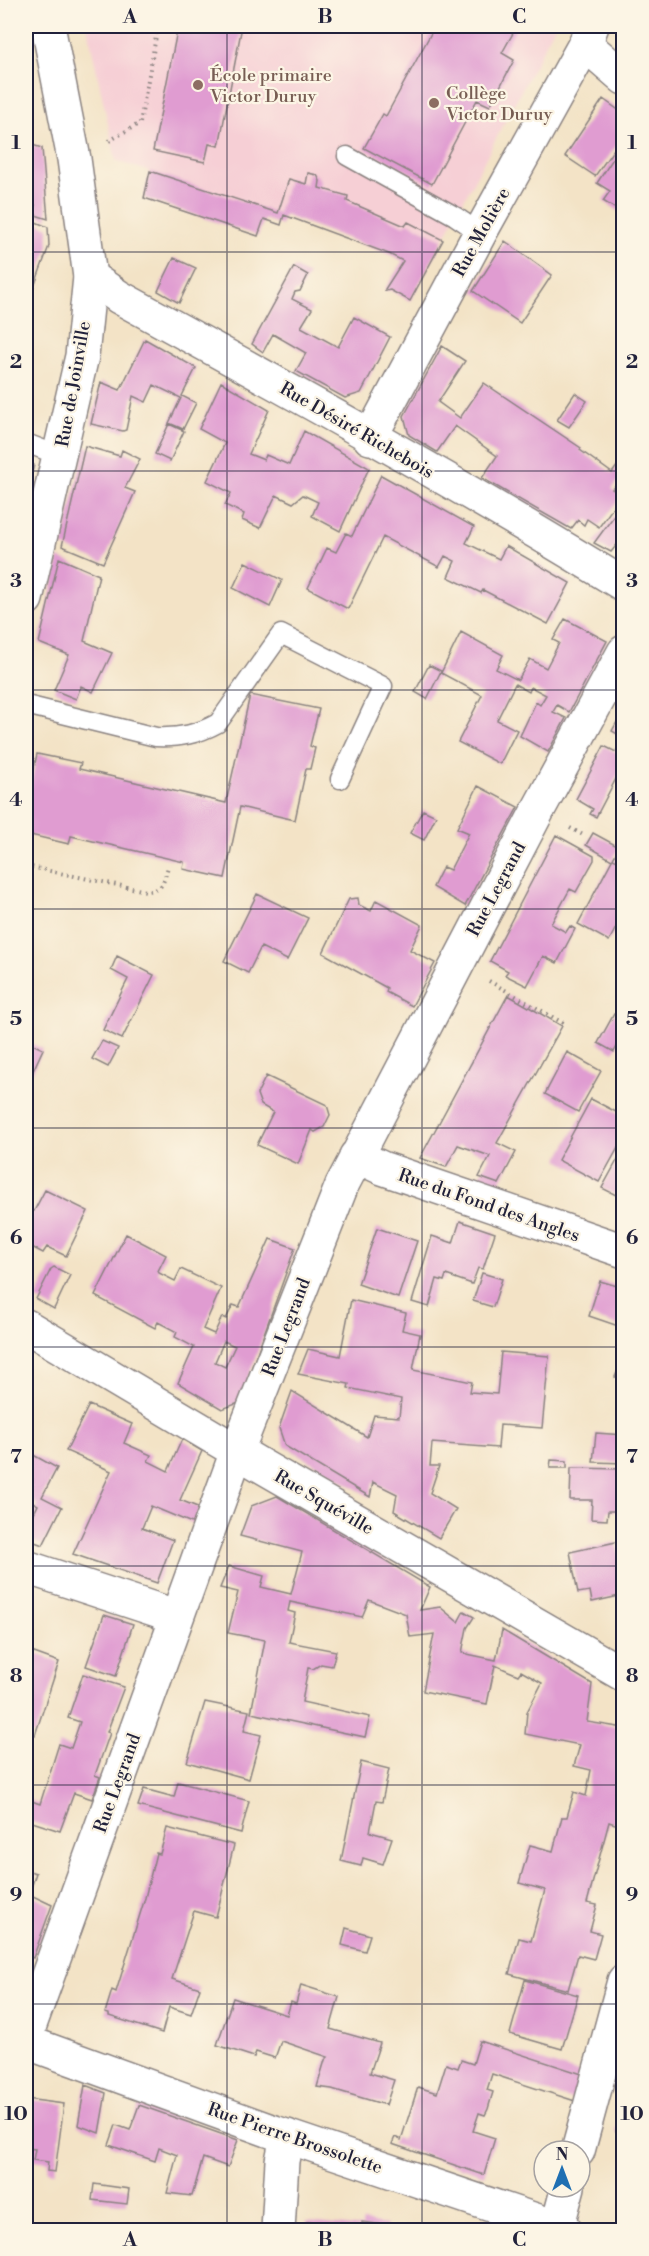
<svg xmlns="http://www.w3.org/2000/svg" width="649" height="2256" font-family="'Libre Bodoni',serif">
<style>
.built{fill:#f6cfd5}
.building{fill:#e09cd1;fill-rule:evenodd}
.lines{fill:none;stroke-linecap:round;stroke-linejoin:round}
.service-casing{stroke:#8a8280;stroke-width:21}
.minor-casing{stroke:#8a8280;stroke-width:36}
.tertiary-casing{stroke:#8a8280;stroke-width:36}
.path{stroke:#8a8280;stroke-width:4;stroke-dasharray:1.5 4.5;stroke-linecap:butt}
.service{stroke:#fff;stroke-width:18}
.minor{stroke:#fff;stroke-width:33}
.tertiary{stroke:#fff;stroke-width:33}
.grid{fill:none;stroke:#22223b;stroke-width:1.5;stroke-opacity:0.55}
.education-dot{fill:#8d6e63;stroke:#fcf5e5;stroke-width:2}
.labels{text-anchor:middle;stroke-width:4.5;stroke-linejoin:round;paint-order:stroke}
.education-label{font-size:18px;fill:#785e54;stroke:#fcf5e5;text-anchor:start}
.street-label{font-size:18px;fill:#22223b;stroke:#fcf5e5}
.neatline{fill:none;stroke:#22223b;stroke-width:2}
.grid-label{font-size:20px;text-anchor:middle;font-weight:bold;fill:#22223b}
</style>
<rect width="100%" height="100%" fill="#fcf5e5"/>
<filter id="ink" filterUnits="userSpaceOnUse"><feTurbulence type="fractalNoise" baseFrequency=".0167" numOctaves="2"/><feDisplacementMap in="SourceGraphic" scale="12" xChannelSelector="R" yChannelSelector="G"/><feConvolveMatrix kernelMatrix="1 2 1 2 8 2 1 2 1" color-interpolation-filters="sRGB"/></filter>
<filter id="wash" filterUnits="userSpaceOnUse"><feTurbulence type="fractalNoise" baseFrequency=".008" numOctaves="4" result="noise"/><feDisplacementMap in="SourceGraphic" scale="24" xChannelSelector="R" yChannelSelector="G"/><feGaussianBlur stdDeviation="1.35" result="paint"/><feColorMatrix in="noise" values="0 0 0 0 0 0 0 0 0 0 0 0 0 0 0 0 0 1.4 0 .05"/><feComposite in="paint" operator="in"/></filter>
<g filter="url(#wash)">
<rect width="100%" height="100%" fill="#f3e3c6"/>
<!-- built -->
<path class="built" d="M87,26H555L443,240L408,222L389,254L268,209L116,161Z"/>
<g id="blocks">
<!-- building -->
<path class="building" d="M178,26H242L219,146L209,144L205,162L153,151Z
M435,26H517L502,53L514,60L490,106L477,100L432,184L364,148L383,114L386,116Z
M603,99L624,114V135L595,176L565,156Z
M624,142V214L603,201L610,191L597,183Z
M26,143L42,148L48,219L32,214L35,205L26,202Z
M150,171L278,213L289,179L306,184L308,173L317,175L320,181L319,188L348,196L347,201L405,226L408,222L443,240L410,301L390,290L385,291V289L403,261L389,254L284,215L281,225L264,219L258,236L144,198Z
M26,218L48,227L49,246L31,295L26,293Z
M505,241L552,275L520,323L473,291Z
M174,258L196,268L179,303L158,291Z
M294,267L308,275L300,291L295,292L292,299L312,309L301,327L338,347L354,317L390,337L361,393L345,398L296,371L306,353L273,334L263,352L252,344Z
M145,339L196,368L182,396L196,403L183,429L169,423L181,398L154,385L146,402L133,396L126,430L123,431L91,424L101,382L120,390Z
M442,346L465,361L438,402L460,418L484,383L581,448L580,450L612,473L624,457V474L612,489L622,495L599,527L587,519L584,525L578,520L571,529L482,478L497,456L455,426L437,452L409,435L404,416Z
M221,382L269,410L249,454L264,460L266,455L289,465L304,431L369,468L340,531L312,516L318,502L303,495L293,503L276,495L260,528L242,520L244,514L225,505L231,493L207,481L225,443L199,429Z
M575,393L587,401L569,427L557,420Z
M169,424L184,431L170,461L155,454Z
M85,446L120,456L122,450L140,459L125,488L135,492L103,563L62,546Z
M26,463L34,465L26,495Z
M381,475L474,527L466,543L499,559L506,546L570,583L548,624L483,590L481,593L448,577L455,561L445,556L439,567L383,537L348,609L308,588L327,548L336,552L346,533L352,536Z
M619,509L624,513V536L611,552L594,543Z
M59,558L99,575L84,641L112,653L93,692L81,686L76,699L54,690L69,655L39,643Z
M245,562L282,580L270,607L233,588Z
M565,619L607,641L569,712L557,705L553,712L566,718L548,752L520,736L536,702L540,705L546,695L531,687L529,692L515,684L497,720L517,730L500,764L458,742L482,695L441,673L461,632L503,655L496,669L518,680L530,659L546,668L559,643L553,640Z
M429,665L441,671L427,699L415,692Z
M250,695L319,709L310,746L315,748L310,769H306L295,820L240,807L225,878L183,869L184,862L71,836L69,844L26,834V805L37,754L81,763L79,769L226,803Z
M622,713L624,714V775L619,773L596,817L590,814L593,809L576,799L604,746L616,752L623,737L612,731Z
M478,786L518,807L465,906L433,887L443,867L450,870L469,833L457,828Z
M423,810L436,816L424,840L410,833Z
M593,833L619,847L613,859L624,864V925L619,922L609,941L578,924L612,860L586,845Z
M556,835L594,856V860L576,892L570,889L551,924L566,932L570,926L575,929L557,963L543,956L527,986L505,975L508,971L490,961Z
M257,894L308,918L287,960L261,947L248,973L224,961Z
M358,898L359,905L371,911L376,900L422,925L410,950L435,963L412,1006L386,992L387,988L323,953L349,899Z
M117,956L154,975L122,1039L103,1030L128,979L111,970Z
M508,995L562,1026L497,1143L516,1152L499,1184L479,1177L490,1156L458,1145L446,1167L420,1158Z
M624,1003V1034L614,1052L598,1043L614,1014L617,1015Z
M26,1041L43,1049L32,1073L26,1070Z
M102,1041L118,1048L108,1067L92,1059Z
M567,1052L601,1071L578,1112L545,1094Z
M266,1076L327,1105L330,1115L324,1127L315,1132L312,1130L298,1164L257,1145L273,1112L261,1105L257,1094Z
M591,1099L624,1116V1137L599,1182L558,1160Z
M624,1148V1199L602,1188Z
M45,1190L88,1211L66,1256L47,1247L43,1253L26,1244V1207L34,1211Z
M460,1221L495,1233L483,1269L478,1268L472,1284L446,1275L444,1281L437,1279L429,1307L412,1302L432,1236L453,1243Z
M377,1228L417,1241L398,1298L358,1284Z
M126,1234L166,1255L158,1271L159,1273L175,1281L181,1269L221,1288L203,1329L214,1334L222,1317L226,1319L233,1305L239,1307L270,1239L295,1248L239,1403L222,1409L178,1383L194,1347L175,1337L177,1332L158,1322L155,1328L95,1296ZM224,1341L235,1346L225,1367L215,1362Z
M54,1267L70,1275L54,1309L36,1299L51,1269Z
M482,1273L502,1279L493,1307L473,1301Z
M600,1281L624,1288V1328L589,1316Z
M351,1300L406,1313L402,1330L420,1334L413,1370L472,1382L470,1392L497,1394L501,1352L549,1356L542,1428L500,1425L498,1448L432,1443L430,1466H439L430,1493L456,1509L439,1538L394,1511L397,1494L373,1482L370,1497L285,1446L279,1428L292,1391L367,1437L374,1415L399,1417L401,1399L348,1388L349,1384L298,1374L308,1349L340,1356Z
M624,1357V1379L615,1377Z
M89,1405L132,1424L124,1443L151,1455L148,1461L168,1471L182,1439L202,1451L180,1500L200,1508L194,1524L151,1506L142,1528L173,1540L157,1583L73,1554L111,1471L66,1451Z
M596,1433L624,1435V1463L593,1462Z
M26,1451L57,1468L42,1497L62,1507L43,1545L26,1539V1529L38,1505L26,1498Z
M551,1460L567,1461V1468H550Z
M571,1468L624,1469V1511H608L607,1520L591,1519L592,1500H570Z
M277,1496L430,1587L420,1610L440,1607L458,1622L464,1611L474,1617L467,1628L462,1653L496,1660L502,1630L592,1684L587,1722L624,1728V1827L609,1822L587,1903L597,1905L590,1931L601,1934L594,1959L578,1955L568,1990L509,1974L519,1938L531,1941L545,1890L519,1883L530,1845L553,1851L562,1817H567L574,1792L586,1796L591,1770L574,1766L580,1745L525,1734L527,1712L542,1683L521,1671L518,1675L495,1665L487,1704L423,1691L434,1634L410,1637L406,1614L369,1600L362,1617L290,1602L288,1611L295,1613L289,1642L336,1651L332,1666L321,1664L313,1669L308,1668L302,1702L370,1717L365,1737L251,1713L265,1640L228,1633L238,1592L220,1588L229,1566L264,1576L261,1587L291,1594L302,1552L240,1536L251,1506Z
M616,1542L624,1576V1595L592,1602L590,1591L578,1593L570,1552Z
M104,1615L133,1624L116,1676L86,1666Z
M26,1650L59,1662L35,1735L26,1732Z
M83,1674L124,1687L107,1732L110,1733L95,1775L100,1777L92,1799L74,1793L60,1831L26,1820V1810L29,1800L40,1804L59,1744L71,1748L80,1722L68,1718Z
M205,1702L249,1711L244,1731L261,1735L249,1779L187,1762Z
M361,1762L389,1769L382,1802L376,1801L370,1832L392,1838L383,1864L363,1858L361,1866L341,1861Z
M178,1782L249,1801L241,1833L138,1806L144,1789L174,1797Z
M167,1828L234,1845L216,1917L194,1911L172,1979L200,1988L191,2014L169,2007L162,2033L109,2016V2014L105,2013L112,1990L116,1992L145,1898L156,1853L160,1854Z
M26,1870L36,1873L27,1900L31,1902L33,1896L52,1905L33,1958L26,1955Z
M346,1928L370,1935L365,1951L342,1945Z
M525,1980L578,1995L562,2049L510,2034Z
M301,1985L339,1997L330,2029L380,2043L370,2073L394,2080L386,2105L332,2089L317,2087L325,2060L328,2057L281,2041L275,2058L256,2052L254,2057L217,2045L233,1998L287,2015L291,2002L296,2004Z
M480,2041L582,2074L575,2101L492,2074L487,2090L493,2092L488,2109L485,2115L479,2113L473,2131L495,2138L484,2175L392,2144L395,2137L401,2140L418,2087L437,2093L446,2064L458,2068L461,2060L473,2064Z
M85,2085L106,2093L99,2133L78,2125Z
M26,2099L64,2104L55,2172L47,2171L48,2162L33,2160L35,2149L26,2148Z
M139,2105L238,2140L228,2167L203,2158L192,2196L167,2193L177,2155L159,2148L155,2161L109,2145L116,2125L130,2130Z
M620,2115L624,2117V2135L616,2132Z
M94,2184L129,2189L127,2204L92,2200Z
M307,2222L362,2228V2222L386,2225L384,2230H306Z"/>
</g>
</g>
<g filter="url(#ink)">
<use href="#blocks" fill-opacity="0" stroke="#8a8280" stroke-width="1.5"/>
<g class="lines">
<defs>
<path id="service" d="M347,156L455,216L480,233
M26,443L60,456
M26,705L156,737C180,738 198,734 218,723L281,634L383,686L340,779"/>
<path id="minor" d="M585,44L624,78
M90,277L119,297C289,390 459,483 624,585
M370,438L480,233L585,44L592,26
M356,1156L382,1168L624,1251
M26,1326L260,1465L624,1675
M26,1567L160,1611L175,1622
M26,2036L237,1451L342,1185L538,810L624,652
M26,2042L268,2130L565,2230
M578,2151L624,1981
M557,2228L568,2187
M278,2230L282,2161L287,2136"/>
<path id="tertiary" d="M26,599L82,356L90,277L74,159L48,26"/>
</defs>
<!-- service casing -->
<use href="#service" class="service-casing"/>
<!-- minor casing -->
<use href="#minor" class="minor-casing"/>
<!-- tertiary casing -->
<use href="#tertiary" class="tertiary-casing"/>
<!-- path -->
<path class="path" d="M109,141L140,123L158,26
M570,828L585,836
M26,866L146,891C164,891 163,882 168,867
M489,981L565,1024"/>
<!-- service -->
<use href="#service" class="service"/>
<!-- minor -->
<use href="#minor" class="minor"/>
<!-- tertiary -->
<use href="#tertiary" class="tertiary"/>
</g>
</g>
<!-- grid -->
<path class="grid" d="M227,26V2230M422,26V2230M26,252H624M26,471H624M26,690H624M26,909H624M26,1128H624M26,1347H624M26,1566H624M26,1785H624M26,2004H624"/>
<!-- markers -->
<g class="education-dot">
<circle cx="198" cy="85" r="6"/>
<circle cx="434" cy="103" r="6"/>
</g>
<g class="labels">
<!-- education labels -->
<g class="education-label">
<text x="210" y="81">École primaire<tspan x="210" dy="21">Victor Duruy</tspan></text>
<text x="446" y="99">Collège<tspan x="446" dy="21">Victor Duruy</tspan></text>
</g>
<!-- street labels -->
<g class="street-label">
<text transform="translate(481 232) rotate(-61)" y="6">Rue Molière</text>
<text transform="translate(73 384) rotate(-80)" y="6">Rue de Joinville</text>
<text transform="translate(357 430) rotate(30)" y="6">Rue Désiré Richebois</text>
<text transform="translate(496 889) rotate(-62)" y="6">Rue Legrand</text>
<text transform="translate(489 1205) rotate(19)" y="6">Rue du Fond des Angles</text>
<text transform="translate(286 1327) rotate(-69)" y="6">Rue Legrand</text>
<text transform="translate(324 1502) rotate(30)" y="6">Rue Squéville</text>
<text transform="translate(117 1783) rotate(-70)" y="6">Rue Legrand</text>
<text transform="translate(295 2138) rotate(19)" y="6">Rue Pierre Brossolette</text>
</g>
</g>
<!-- margin -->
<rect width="649" height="2256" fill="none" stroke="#fcf5e5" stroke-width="66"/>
<!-- north arrow -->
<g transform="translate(562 2169)"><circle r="28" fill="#fcf5e5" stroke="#a5a1a1" stroke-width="1.5"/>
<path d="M0-4.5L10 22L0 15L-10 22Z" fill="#1f6fb2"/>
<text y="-9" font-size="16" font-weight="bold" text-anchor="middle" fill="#22223b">N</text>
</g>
<rect x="33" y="33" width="583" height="2190" class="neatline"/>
<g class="grid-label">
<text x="130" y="23">A</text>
<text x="325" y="23">B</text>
<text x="519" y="23">C</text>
<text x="16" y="149">1</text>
<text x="632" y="149">1</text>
<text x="16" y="368">2</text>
<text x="632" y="368">2</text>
<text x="16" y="587">3</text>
<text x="632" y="587">3</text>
<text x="16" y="806">4</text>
<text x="632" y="806">4</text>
<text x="16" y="1025">5</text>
<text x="632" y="1025">5</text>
<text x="16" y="1244">6</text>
<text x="632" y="1244">6</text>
<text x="16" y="1463">7</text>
<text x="632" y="1463">7</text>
<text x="16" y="1682">8</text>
<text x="632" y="1682">8</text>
<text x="16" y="1901">9</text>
<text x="632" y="1901">9</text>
<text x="16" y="2120">10</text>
<text x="632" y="2120">10</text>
<text x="130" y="2246">A</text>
<text x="325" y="2246">B</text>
<text x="519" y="2246">C</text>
</g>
</svg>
